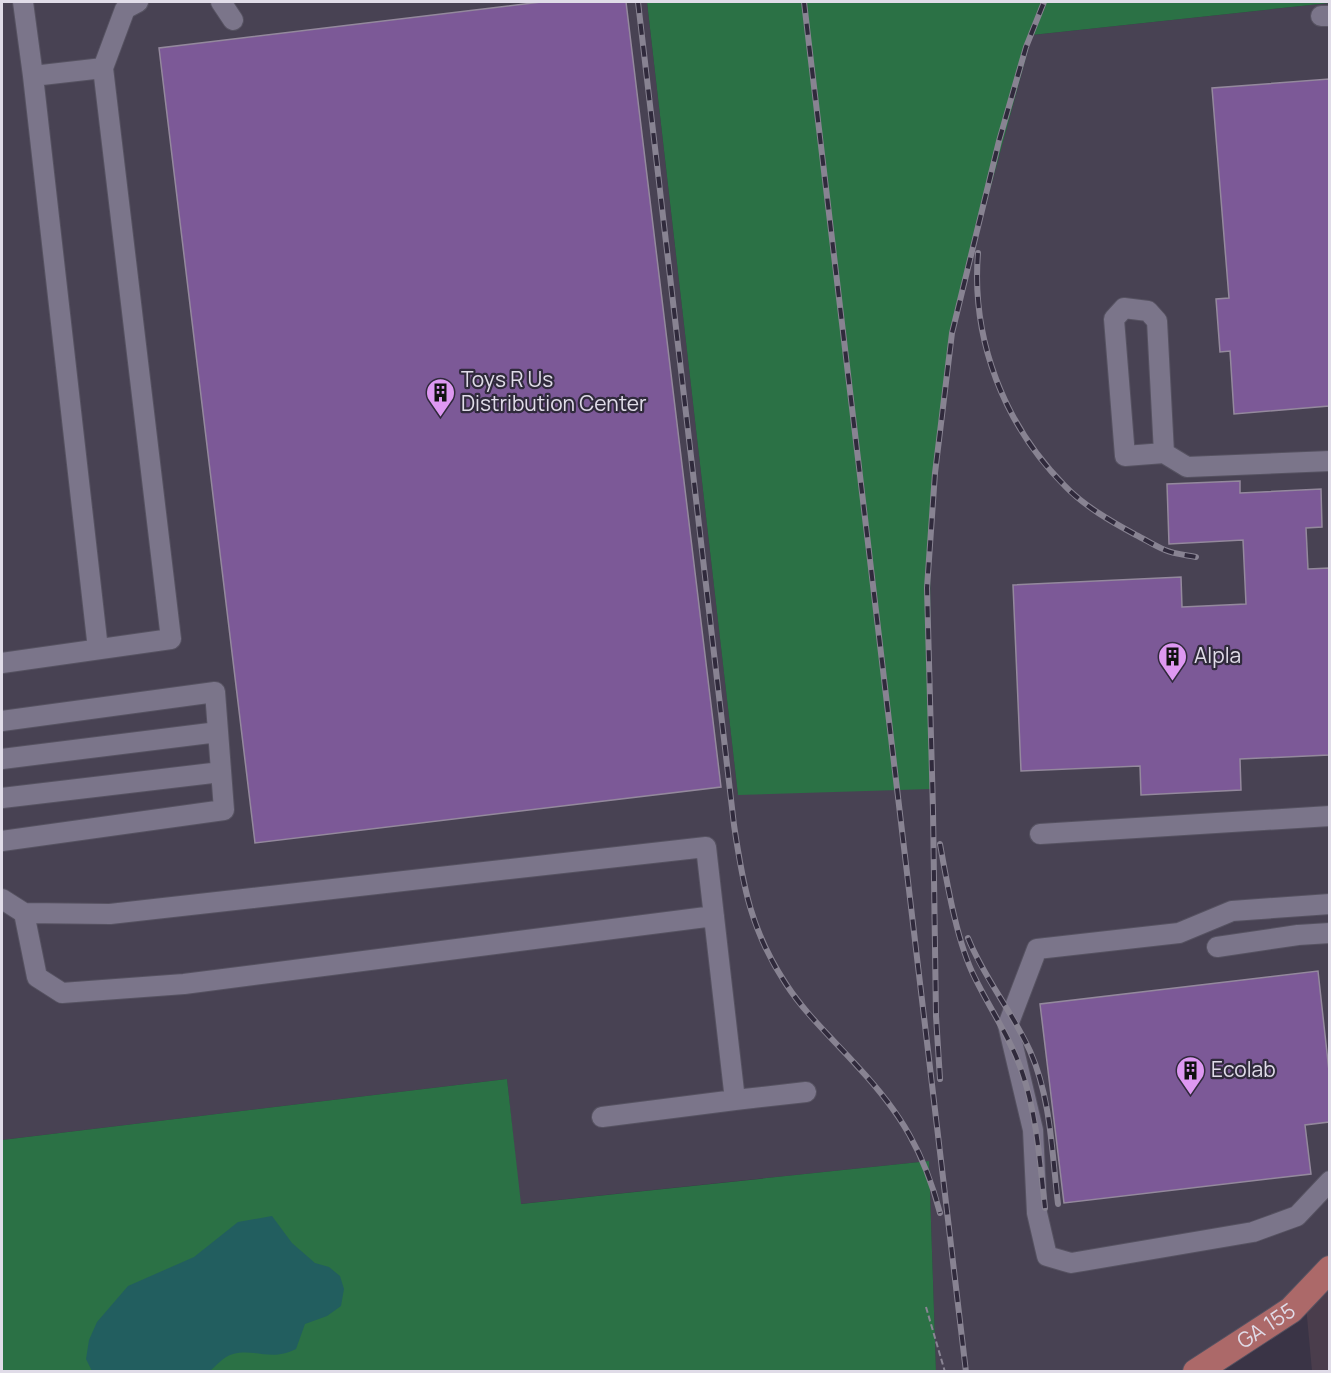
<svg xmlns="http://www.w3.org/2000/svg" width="1331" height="1373" font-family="Manrope,sans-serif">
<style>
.commercial{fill:#4a3d4c}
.industrial{fill:#484253}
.green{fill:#2b7145}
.water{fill:#225e5f}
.building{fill:#7c5997;stroke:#94899d;stroke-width:1.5}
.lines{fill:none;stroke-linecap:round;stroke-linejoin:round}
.minor-casing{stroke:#565261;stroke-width:22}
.major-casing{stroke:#565261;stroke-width:28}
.path{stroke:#8a8594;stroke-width:2;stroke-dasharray:6 3;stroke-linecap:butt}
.minor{stroke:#7b758a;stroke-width:20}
.major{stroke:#ac6969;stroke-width:26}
.rail-casing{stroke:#888392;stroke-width:6}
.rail{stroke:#302a3c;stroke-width:4;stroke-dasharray:11;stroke-linecap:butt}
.labels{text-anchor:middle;stroke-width:4.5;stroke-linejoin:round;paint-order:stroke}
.poi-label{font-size:21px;fill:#e0dce8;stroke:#302a3c;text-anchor:start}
.street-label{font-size:21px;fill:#e0dce8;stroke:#302a3c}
</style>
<rect width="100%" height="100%" fill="#3a3446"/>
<!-- commercial -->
<path class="commercial" d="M1329,1276V1371H1312L1306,1306Z"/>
<!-- industrial -->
<path class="industrial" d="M2,2H647L738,794L930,539L949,341L1032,35L1329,3L1330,1276L1201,1371H936L929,1161L520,1204L507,1079L2,1140Z"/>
<!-- green -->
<path class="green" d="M647,2H1329V3L1032,35L949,341L930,539L931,789L738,795Z
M507,1079L521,1204L929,1161L936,1371H2V1140Z"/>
<!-- water -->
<path class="water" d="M272,1216L292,1243L315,1263L329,1267L340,1276L344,1289L341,1306L327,1316L305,1324L296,1349C271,1362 255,1348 233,1354C223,1357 217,1365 210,1371H92L86,1359L89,1340L97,1322L128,1286L194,1257L238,1222Z"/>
<!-- building -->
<path class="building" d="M541,2H626L721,787L255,843L159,48Z
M1329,79V406L1234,414L1230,351L1220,352L1216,299L1229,298L1212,88Z
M1240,481V493L1321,489L1322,527L1306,528L1308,569L1329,568V755L1240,759L1241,790L1141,795L1140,766L1021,771L1013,585L1181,577L1182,607L1246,604L1243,540L1169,544L1167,484Z
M1318,971L1329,1071V1122L1305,1125L1311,1174L1064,1203L1040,1004Z"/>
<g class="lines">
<defs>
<path id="minor" d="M221,2L233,20
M1321,16H1330
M103,68L125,9L138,2
M33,76L98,649
M1164,453L1125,456L1114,319L1124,308L1148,311L1157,321L1164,453L1187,467L1330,461
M2,663L171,639L103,68L33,76L23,2
M2,721L215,692L224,810L2,841
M2,759L218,732
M2,798L221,772
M1040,834L1330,816
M2,899L24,913L110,914L706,847L735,1100L602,1117
M1330,904L1232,911L1179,933L1037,949L1008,1025L1033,1130L1037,1213L1047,1256L1071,1263L1253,1232L1297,1216L1330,1181
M24,913L37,977L62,993L184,984L714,916
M1217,947L1298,935L1330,933
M735,1100L806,1092"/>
<g id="major">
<path id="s1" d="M1196,1372L1291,1310L1330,1269"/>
</g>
</defs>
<!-- minor casing -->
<use href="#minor" class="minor-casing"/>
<!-- major casing -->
<use href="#major" class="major-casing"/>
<!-- path -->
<path class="path" d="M926,1307L945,1372"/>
<!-- minor -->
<use href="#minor" class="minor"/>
<!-- major -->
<use href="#major" class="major"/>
<defs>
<path id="rail" d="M638,2L734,825C743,886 751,931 786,984C806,1015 834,1040 858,1067C901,1113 924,1152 940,1213
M804,2L966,1372
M978,253C971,339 1004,425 1065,486C1084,506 1112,522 1136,535C1146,540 1155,546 1165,550C1174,554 1186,555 1196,557
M940,844C947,883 957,943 975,978C990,1009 1011,1039 1022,1072C1037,1116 1040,1163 1045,1208
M968,938C984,978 1012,1011 1030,1051C1051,1098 1052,1154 1058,1204
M940,1079L936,1016L933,811L927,588L935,473L952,333L999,141L1026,47L1044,2"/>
</defs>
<!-- rail casing -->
<use href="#rail" class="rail-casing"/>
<!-- rail -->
<use href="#rail" class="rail"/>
</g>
<!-- icons -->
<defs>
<symbol id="building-pin" viewBox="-11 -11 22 30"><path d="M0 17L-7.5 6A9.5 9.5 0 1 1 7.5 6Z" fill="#de98f2" stroke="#302a3c"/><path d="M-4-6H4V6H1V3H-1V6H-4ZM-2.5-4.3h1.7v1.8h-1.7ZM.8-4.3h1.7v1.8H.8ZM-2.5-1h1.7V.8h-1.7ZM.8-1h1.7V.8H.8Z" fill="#111"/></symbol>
</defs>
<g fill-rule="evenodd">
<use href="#building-pin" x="424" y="376" width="33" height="45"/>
<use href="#building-pin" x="1156" y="640" width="33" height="45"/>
<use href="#building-pin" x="1174" y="1054" width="33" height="45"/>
</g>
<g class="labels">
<!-- poi labels -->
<g class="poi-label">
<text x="461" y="387">Toys R Us<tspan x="461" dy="24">Distribution Center</tspan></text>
<text x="1194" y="663">Alpla</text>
<text x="1211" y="1077">Ecolab</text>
</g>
<!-- street labels -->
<g class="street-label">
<text dy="7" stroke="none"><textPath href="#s1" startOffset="84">GA 155</textPath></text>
</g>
</g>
<!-- border -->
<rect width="1331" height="1373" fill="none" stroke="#e0dce8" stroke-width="6"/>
</svg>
